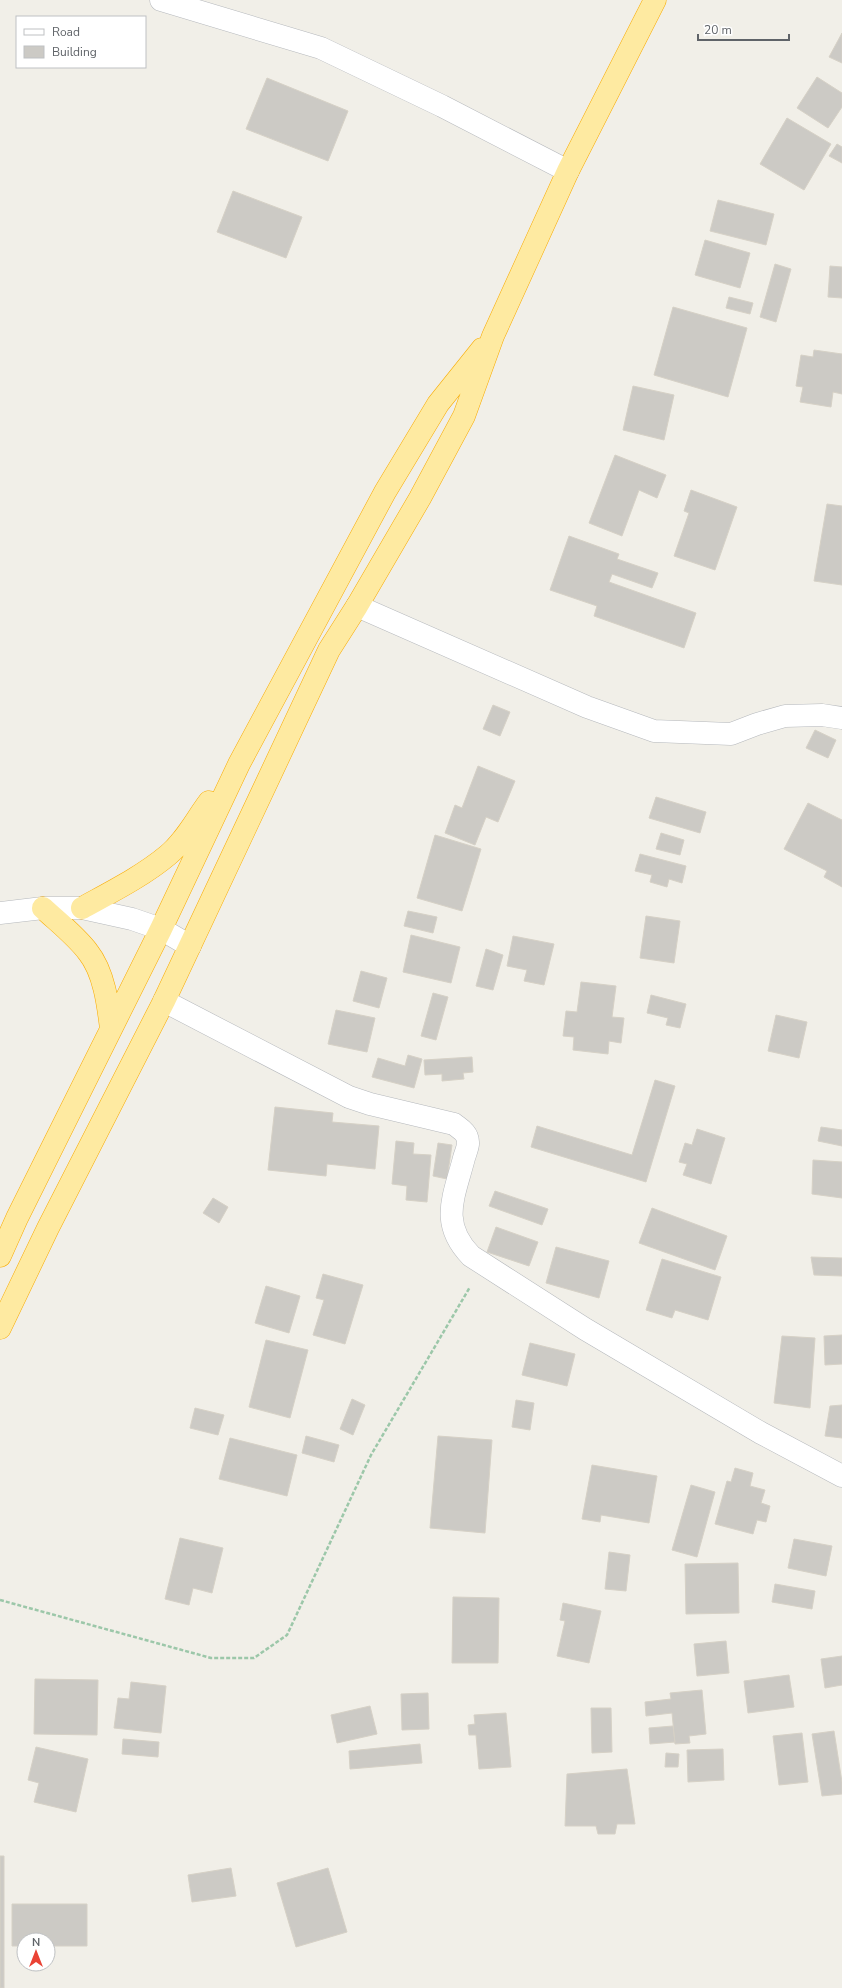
<svg xmlns="http://www.w3.org/2000/svg" width="842" height="1988" font-family="'Nunito Sans',sans-serif">
<style>
.building{fill:#cccac5;stroke:#d6d1c6}
.lines{fill:none;stroke-linecap:round;stroke-linejoin:round}
.minor-casing{stroke:#b5b8bc;stroke-width:23}
.trunk-casing{stroke:#f9ab00;stroke-width:23}
.path{stroke:#9cc7a9;stroke-width:2.5;stroke-dasharray:4 2;stroke-linecap:butt}
.minor{stroke:#fff;stroke-width:22}
.trunk{stroke:#feeaa1;stroke-width:22}
</style>
<rect width="100%" height="100%" fill="#f1efe8"/>
<!-- building -->
<path class="building" d="M842,33V63L829,57Z
M817,77L842,93V107L828,128L797,108Z
M267,78L348,111L328,161L246,129Z
M787,118L831,144L804,190L760,164Z
M837,144L842,147V163L829,156Z
M233,191L302,217L286,258L217,232Z
M718,200L774,214L766,245L710,231Z
M705,240L750,253L740,288L695,275Z
M775,264L791,269L776,322L760,317Z
M830,266L842,267V298L828,297Z
M729,297L753,303L750,314L726,308Z
M673,307L747,328L728,397L654,375Z
M814,350L842,354V394L833,392L831,407L800,402L803,387L796,386L801,355L813,357Z
M633,386L674,395L664,440L623,430Z
M615,455L666,475L657,498L639,490L622,536L589,523Z
M691,490L737,507L715,570L674,556L689,513L684,511Z
M827,504L842,506V585L814,581Z
M569,536L619,554L617,559L658,573L652,588L612,574L609,582L696,613L684,648L594,616L597,606L550,590Z
M493,705L510,712L500,736L483,729Z
M815,730L836,740L828,758L806,748Z
M478,766L515,781L498,822L486,817L475,845L445,833L455,805L462,808Z
M656,797L706,812L700,833L649,818Z
M808,803L842,820V887L824,877L827,871L784,849Z
M661,833L684,840L680,855L656,849Z
M435,835L481,849L462,911L417,898Z
M640,854L686,866L682,883L669,879L667,887L650,882L652,875L635,871Z
M408,911L437,917L433,933L404,926Z
M646,916L680,921L674,963L640,958Z
M411,935L460,947L451,983L403,972Z
M513,936L554,944L544,985L524,981L527,970L507,966Z
M486,949L503,955L493,990L476,986Z
M361,971L387,978L379,1008L353,1001Z
M581,982L616,986L612,1017L624,1018L621,1043L609,1041L608,1054L573,1050L574,1037L563,1036L566,1011L577,1012Z
M433,993L448,997L436,1040L421,1036Z
M651,995L686,1004L680,1028L666,1025L668,1018L647,1013Z
M336,1010L375,1018L367,1052L328,1044Z
M776,1015L807,1022L799,1058L768,1051Z
M408,1055L422,1059L414,1088L372,1077L378,1058L405,1066Z
M472,1057L473,1072L463,1073L464,1079L442,1081V1074L425,1075L424,1060Z
M655,1080L675,1086L646,1182L531,1147L537,1126L632,1155Z
M275,1107L333,1113L332,1122L379,1126L375,1169L327,1164L326,1176L268,1170Z
M821,1127L842,1130V1146L818,1141Z
M697,1129L725,1138L711,1184L683,1175L687,1164L679,1162L685,1143L692,1145Z
M396,1141L414,1143L413,1154L431,1155L427,1202L406,1200L407,1186L392,1184Z
M438,1143L452,1145L447,1179L433,1176Z
M813,1160L842,1162V1198L812,1194Z
M495,1191L548,1209L542,1225L489,1206Z
M213,1198L228,1207L219,1223L203,1213Z
M652,1208L727,1236L715,1270L639,1243Z
M496,1227L538,1242L529,1266L487,1252Z
M556,1247L609,1261L599,1298L546,1283Z
M811,1257L842,1258V1276L814,1275Z
M662,1259L721,1277L708,1320L675,1310L672,1318L646,1310Z
M323,1274L363,1285L345,1344L313,1335L324,1300L316,1298Z
M266,1286L300,1296L289,1333L255,1323Z
M842,1335V1364L825,1365L824,1336Z
M782,1336L815,1338L810,1408L774,1403Z
M266,1340L308,1350L290,1418L249,1407Z
M530,1343L575,1354L567,1386L522,1375Z
M352,1399L365,1405L353,1435L340,1429Z
M516,1400L534,1403L530,1430L512,1427Z
M842,1405V1438L825,1436L830,1406Z
M195,1408L224,1415L218,1435L190,1428Z
M306,1436L339,1445L334,1462L302,1453Z
M438,1436L492,1440L485,1533L430,1528Z
M230,1438L297,1455L287,1496L219,1479Z
M592,1465L657,1476L649,1523L601,1515L600,1522L582,1519Z
M735,1468L753,1473L750,1486L765,1490L761,1503L770,1506L766,1522L757,1520L753,1534L715,1524L727,1481L731,1482Z
M691,1485L715,1492L697,1557L672,1550Z
M180,1538L223,1548L212,1593L193,1588L189,1605L165,1599Z
M794,1539L832,1546L826,1576L788,1568Z
M609,1552L630,1555L626,1591L605,1589Z
M738,1563L739,1613L686,1614L685,1564Z
M775,1584L815,1591L812,1609L772,1602Z
M453,1597L499,1598L498,1663H452Z
M563,1603L601,1611L589,1663L557,1656L565,1621L560,1620Z
M726,1641L729,1673L697,1676L694,1644Z
M842,1656V1685L825,1688L821,1659Z
M789,1675L794,1707L748,1713L744,1681Z
M35,1679L98,1680L97,1735L34,1734Z
M131,1682L166,1686L161,1733L114,1728L118,1698L129,1699Z
M702,1690L706,1734L689,1736L690,1743L675,1744L672,1713L646,1716L645,1702L671,1699L670,1693Z
M428,1693L429,1729L402,1730L401,1694Z
M370,1706L377,1734L337,1743L331,1715Z
M591,1708H611L612,1752L592,1753Z
M506,1713L511,1767L479,1769L476,1735H469L468,1725L475,1724L474,1715Z
M673,1726L675,1742L650,1744L649,1728Z
M834,1731L842,1782V1794L822,1796L812,1734Z
M802,1733L808,1782L779,1785L773,1736Z
M123,1739L159,1742L158,1757L122,1754Z
M420,1744L422,1763L350,1769L349,1751Z
M36,1747L88,1759L76,1812L34,1802L39,1783L28,1780Z
M723,1749L724,1780L688,1782L687,1750Z
M666,1753L679,1754L678,1767H665Z
M627,1769L635,1824H617L615,1834H598L596,1826H565L567,1774Z
M0,1856H4V1988H0Z
M231,1868L236,1896L192,1902L188,1875Z
M328,1868L347,1932L296,1947L277,1883Z
M12,1904H87V1946H48V1940H24V1946H12Z"/>
<g class="lines">
<defs>
<path id="minor" d="M161,0L321,48L442,106L568,171
M357,606L587,707L654,731L731,734L757,724L785,716L822,715L842,718
M0,913L43,908H82L132,919L161,929L190,946
M164,1001L349,1097L370,1104L454,1124C459,1128 465,1131 467,1137C470,1144 466,1151 464,1158C454,1197 439,1223 471,1256L585,1329L761,1433L842,1476"/>
<path id="trunk" d="M43,908C58,922 76,936 88,952C104,972 108,1004 111,1029
M82,908C111,892 143,876 168,855C186,840 196,819 209,802
M0,1256L17,1218L161,929L239,764L385,492L438,404L482,349
M0,1328L48,1228L164,1001L329,650L357,606L420,498L464,416L493,336L568,171L655,0"/>
</defs>
<!-- minor casing -->
<use href="#minor" class="minor-casing"/>
<!-- trunk casing -->
<use href="#trunk" class="trunk-casing"/>
<!-- path -->
<path class="path" d="M0,1600L211,1658H254L287,1635L371,1455L470,1287"/>
<!-- minor -->
<use href="#minor" class="minor"/>
<!-- trunk -->
<use href="#trunk" class="trunk"/>
</g>
<!-- legend -->
<rect x="16" y="16" width="130" height="52" fill="#ffffff" stroke="#bfc1c3"/>
<rect x="24" y="29" width="20" height="6" fill="#ffffff" stroke="#bfc1c3"/>
<text x="52" y="36" font-size="12" fill="#5f6368">Road</text>
<rect x="24" y="46" width="20" height="12" fill="#cccac5" stroke="#bfc1c3"/>
<text x="52" y="56" font-size="12" fill="#5f6368">Building</text>
<!-- north arrow -->
<g transform="translate(36 1952)"><circle r="19" fill="#ffffff" stroke="#bfc1c3"/>
<path d="M0-3L7 15L0 10L-7 15Z" fill="#ea4335"/>
<text y="-6" font-size="11" font-weight="bold" text-anchor="middle" fill="#5f6368">N</text>
</g>
<!-- scale -->
<path d="M698 34v6h91v-6" fill="none" stroke="#5f6368" stroke-width="2"/>
<text x="704" y="34" font-size="12" fill="#5f6368" stroke="#ffffff" stroke-width="3" paint-order="stroke">20 m</text>
</svg>
